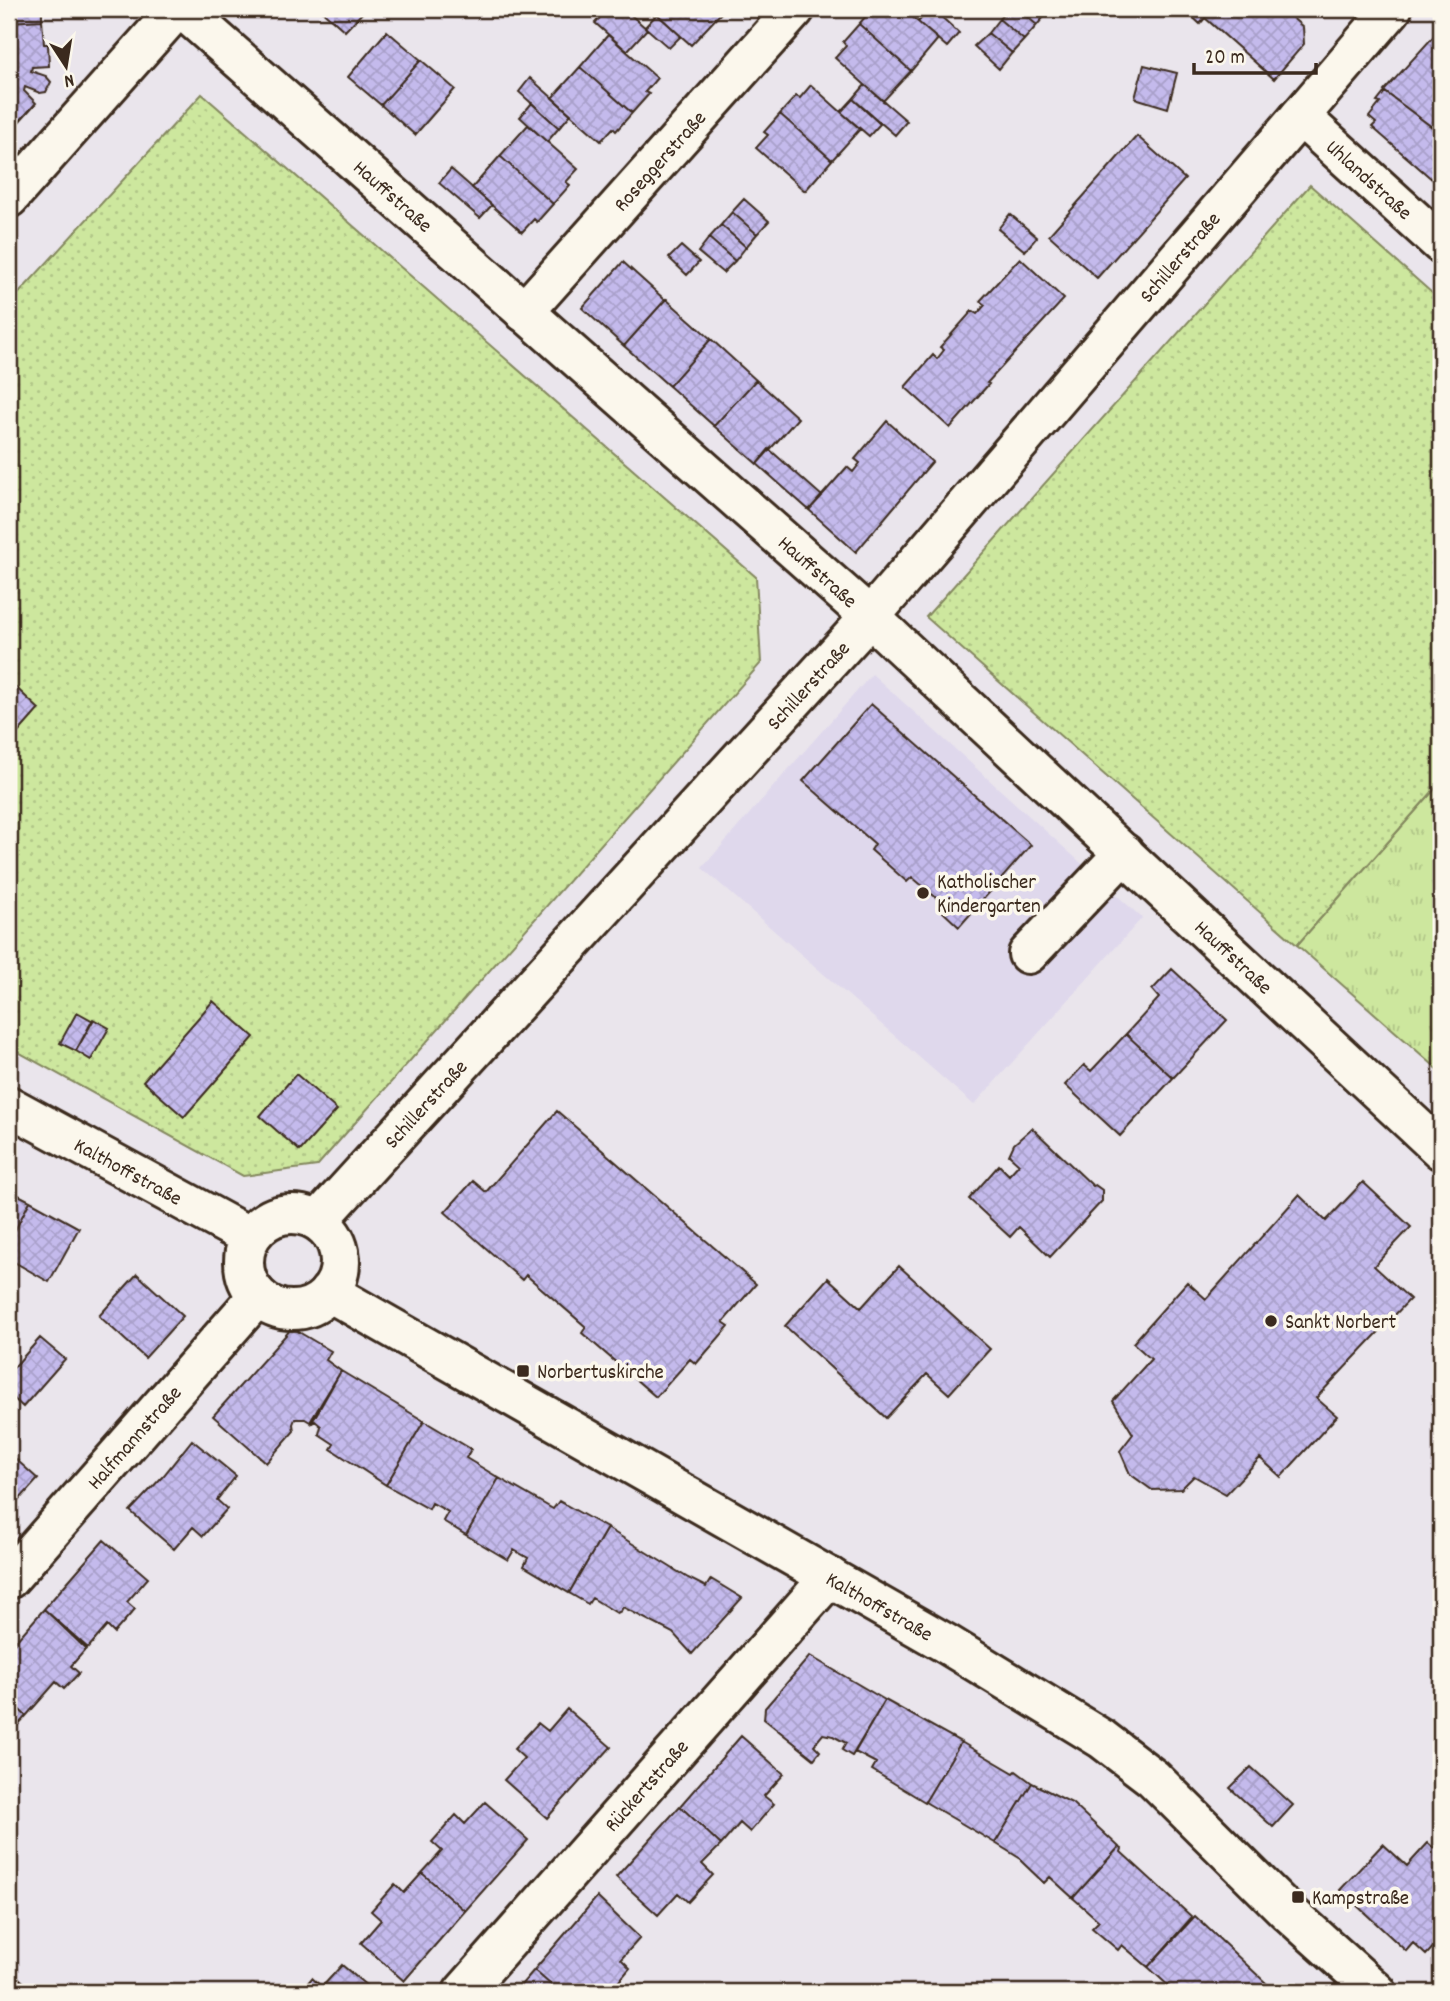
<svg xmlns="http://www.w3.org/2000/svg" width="1450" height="2001" font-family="Dekko,sans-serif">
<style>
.built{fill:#dfd8ec}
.park{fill:url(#park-tufts);stroke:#84885e;stroke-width:2}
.garden{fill:url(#garden-dots);stroke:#84885e;stroke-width:2}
.building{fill:url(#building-cross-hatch);stroke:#3b2a1e;stroke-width:2}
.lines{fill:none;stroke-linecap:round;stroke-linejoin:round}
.minor-casing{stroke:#3b2a1e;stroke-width:44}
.minor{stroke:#fbf7ec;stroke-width:38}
.poi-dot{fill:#3b2a1e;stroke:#fbf7ec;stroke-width:2.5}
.labels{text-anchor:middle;stroke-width:7;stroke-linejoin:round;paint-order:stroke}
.street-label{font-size:21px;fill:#3b2a1e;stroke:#fbf7ec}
.poi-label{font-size:21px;fill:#3b2a1e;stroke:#fbf7ec;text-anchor:start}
</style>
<defs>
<pattern id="park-tufts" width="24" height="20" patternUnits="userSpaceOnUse" patternTransform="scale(1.75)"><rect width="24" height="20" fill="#cde79e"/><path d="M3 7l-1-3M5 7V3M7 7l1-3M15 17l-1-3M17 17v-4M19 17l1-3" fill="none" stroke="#b1c688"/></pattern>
<pattern id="garden-dots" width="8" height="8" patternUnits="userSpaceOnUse" patternTransform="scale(1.75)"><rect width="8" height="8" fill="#cde79e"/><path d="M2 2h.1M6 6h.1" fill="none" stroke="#b1c688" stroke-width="1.8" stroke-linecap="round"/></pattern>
<pattern id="building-cross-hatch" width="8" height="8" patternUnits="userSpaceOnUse" patternTransform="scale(1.75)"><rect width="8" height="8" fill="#c4baec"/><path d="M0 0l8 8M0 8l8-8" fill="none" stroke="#a9a0ca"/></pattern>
</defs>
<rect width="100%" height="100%" fill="#eae5ec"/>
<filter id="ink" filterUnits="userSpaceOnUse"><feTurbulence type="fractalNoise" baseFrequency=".0143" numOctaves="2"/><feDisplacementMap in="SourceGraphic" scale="14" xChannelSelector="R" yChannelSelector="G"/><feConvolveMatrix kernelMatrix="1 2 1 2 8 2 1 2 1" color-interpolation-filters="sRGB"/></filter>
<g filter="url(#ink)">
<!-- built -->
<path class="built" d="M872,674L1142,918L974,1105L702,868Z"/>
<!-- park -->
<path class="park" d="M1441,782V1072L1297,945Z"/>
<!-- garden -->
<path class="garden" d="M202,94L756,577L761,663L317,1166L243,1176L9,1047V304Z
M1310,185L1441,301V782L1297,945L926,617Z"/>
<!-- building -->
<path class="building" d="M9,9H42V20L9,22Z
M320,9H366L345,31Z
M608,9H624L647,29L627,51L595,23Z
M651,9H716L721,13L691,45Z
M872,9H903L938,39L911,71L859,24Z
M930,9H933L959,33L947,47L918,22Z
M1008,9H1018L1037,25L1024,40L999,19Z
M1018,9H1047L1049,11L1037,25Z
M1184,9H1282L1303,27L1304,44L1274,79L1205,18L1200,24Z
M657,14L681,36L669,48L645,27Z
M999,19L1024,40L1012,53L988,33Z
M42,20L44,44H48L49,66L32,67L31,71L46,76L51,82L46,92L40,93L25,87L24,91L36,103L9,133V22Z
M859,24L911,71L883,101L835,58L846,46L843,42Z
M1441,28V114L1432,127L1384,91Z
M387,31L421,60L381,105L348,77Z
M988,33L1012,53L999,69L974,46Z
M608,35L657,78L645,92L649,94L632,113L580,67Z
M421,60L455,89L415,135L381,105Z
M1144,65L1177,73L1168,108L1135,98Z
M580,67L632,113L616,131L613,128L601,141L552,98Z
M530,78L571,114L559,128L519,92Z
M811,85L860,129L832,160L780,114L796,96L800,98Z
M865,85L907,121L895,135L853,99Z
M1385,92L1432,127L1437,119L1441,123V187L1372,127L1376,123L1369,117L1380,103L1377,102Z
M853,99L880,124L869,136L841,112Z
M532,103L559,128L547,142L520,117Z
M780,114L832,160L805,191L756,148L768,135L764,132Z
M528,125L578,169L566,182L570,185L553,204L500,156Z
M1137,136L1185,179L1097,278L1049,235Z
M500,156L553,204L537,222L534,219L522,232L472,188Z
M451,169L492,205L480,218L439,183Z
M744,199L769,221L757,234L732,212Z
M732,212L757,234L746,247L721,225Z
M1010,214L1037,237L1025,251L998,229Z
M721,225L746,247L735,261L709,238Z
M709,238L735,261L723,273L698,252Z
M681,246L699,262L687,275L669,258Z
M1020,258L1064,299L987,383L989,384L950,428L905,387L933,355L937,359L944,350L940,347L972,311L977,314L985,305L980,301Z
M623,262L664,299H666L624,346L582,308Z
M666,299L711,339L669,386L624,346Z
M711,339L756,380L714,426L669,386Z
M756,380L798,418L757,464L714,426Z
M887,421L932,462L856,552L809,510L847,467L853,472L860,463L855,459Z
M769,449L822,496L809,510L757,464Z
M9,681L39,709L9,743Z
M871,704L1031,845L959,927L943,912L947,907L912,877L907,882L871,850L875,844L803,781Z
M1172,969L1227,1020L1173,1078L1126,1034L1159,998L1152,990Z
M213,1001L254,1037L184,1117L143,1081Z
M77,1012L93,1021L76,1051L60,1043Z
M93,1019L109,1028L91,1060L76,1051Z
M1126,1034L1173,1078L1120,1136L1065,1085L1084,1065L1091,1071Z
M296,1074L337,1110L300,1151L260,1116Z
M557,1111L756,1284L723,1322L729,1326L696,1364L690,1359L656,1397L582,1333L586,1327L526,1275L522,1280L445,1212L473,1181L486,1192Z
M1032,1128L1093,1186L1095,1185L1102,1190V1201L1050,1257L1019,1227L1010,1237L969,1199L999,1165L1009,1175L1019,1164L1009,1155L1014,1144Z
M1363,1182L1411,1227L1374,1266L1410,1299L1316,1398L1337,1416L1281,1477L1260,1458L1226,1494L1194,1476L1181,1489L1152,1490L1130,1474L1120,1451L1133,1434L1113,1401L1151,1359L1133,1343L1187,1282L1206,1299L1299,1195L1326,1221Z
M9,1190L30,1201L9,1242Z
M30,1201L79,1228L49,1282L9,1259V1242Z
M899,1266L990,1349L949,1394L927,1374L886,1418L785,1326L828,1278L861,1308Z
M137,1274L183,1316L145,1358L99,1316Z
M292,1328L331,1351L326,1360L341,1371L310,1422L305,1419H295L293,1424L294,1431L266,1463L213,1416Z
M40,1338L65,1359L23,1407L9,1394V1373Z
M341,1371L424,1421L386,1485L331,1449L334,1444L319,1434L321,1426L315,1421L311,1424Z
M424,1421L471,1449L466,1458L499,1478L466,1535L443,1521L448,1512L432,1503L429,1509L386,1485Z
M192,1440L236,1476L217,1500L227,1509L203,1536L193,1527L174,1549L130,1511L164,1475Z
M9,1453L38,1479L9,1511Z
M499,1478L553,1509L559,1501L607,1528L569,1593L524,1566L528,1558L514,1550L508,1560L466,1535Z
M607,1528L688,1578L706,1587L711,1579L742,1598L692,1654L673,1633L623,1607L621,1611L617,1613L592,1598L588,1604L569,1593Z
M104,1540L148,1578L127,1602L135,1609L114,1633L107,1626L88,1648L44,1609Z
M44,1609L86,1649L71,1666L79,1673L64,1689L56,1682L26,1716L9,1700V1649Z
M810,1656L885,1700L852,1756L842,1750L846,1743L833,1736L823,1734L814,1745L820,1751L814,1759L764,1719L765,1708Z
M9,1700L26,1716L9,1735Z
M885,1700L961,1742L925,1802L872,1770L876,1763L855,1752Z
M567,1709L611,1747L547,1818L504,1780L524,1758L514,1749L538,1723L548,1731Z
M741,1736L784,1774L764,1796L774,1804L750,1832L740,1823L721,1845L680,1806Z
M961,1742L1014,1773L1016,1771L1032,1783L995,1843L925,1802Z
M1251,1767L1293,1805L1273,1827L1230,1788Z
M1032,1783L1072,1803L1119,1847L1073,1898L1050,1877L1044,1883L1021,1861V1859L995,1843Z
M485,1802L528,1840L465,1911L422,1873L442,1851L432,1842L456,1815L465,1824Z
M680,1806L721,1845L702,1864L713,1875L700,1889L688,1902L678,1893L658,1915L616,1877Z
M1441,1842V1946L1438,1942L1426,1955L1413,1943L1406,1951L1340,1890L1383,1844L1407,1866L1428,1843L1435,1849Z
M1119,1847L1122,1849L1121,1852L1192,1917L1148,1967L1122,1945L1118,1950L1092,1928L1099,1921L1073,1898Z
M422,1873L465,1911L404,1981L361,1943L381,1920L371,1911L395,1884L404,1893Z
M597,1897L640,1938L621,1959L630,1968L610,1992H601L596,1988L593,1992H559L534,1970Z
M1195,1916L1267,1984L1259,1992H1169L1172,1989L1148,1967Z
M342,1965L374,1992H300L312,1978L322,1987Z
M9,1969L21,1980L10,1992H9Z
M534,1970L559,1992H515Z
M21,1980L35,1992H10Z"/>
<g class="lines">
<defs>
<g id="minor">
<path id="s1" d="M182,9L870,617L1441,1150"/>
<path id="s2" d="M1300,116L1441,244"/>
<path d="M9,198L177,9"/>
<path id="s3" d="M524,312L795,9"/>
<path d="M1028,954L1124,853"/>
<path id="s4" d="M9,1106L250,1237"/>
<circle cx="292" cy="1262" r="48"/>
<path id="s5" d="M318,1221L870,617L1392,9"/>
<path id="s6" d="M329,1292L945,1643L1102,1739L1153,1778L1287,1911L1377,1992"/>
<path id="s7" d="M9,1579L258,1296"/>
<path id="s8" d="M463,1992L830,1577"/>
</g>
</defs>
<!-- minor casing -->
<use href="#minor" class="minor-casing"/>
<!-- minor -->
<use href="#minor" class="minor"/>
</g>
</g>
<!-- markers -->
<g class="poi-dot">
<circle cx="923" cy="893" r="7"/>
<circle cx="1271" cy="1321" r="7"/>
<rect x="516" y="1364" width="14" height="14" rx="3.5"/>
<rect x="1291" y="1890" width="14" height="14" rx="3.5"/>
</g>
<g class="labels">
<!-- street labels -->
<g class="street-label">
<text dy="7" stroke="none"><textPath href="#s3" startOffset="203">Roseggerstraße</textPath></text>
<text dy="7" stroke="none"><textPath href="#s2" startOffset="94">Uhlandstraße</textPath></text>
<text dy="7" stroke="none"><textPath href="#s1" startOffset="282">Hauffstraße</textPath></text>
<text dy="7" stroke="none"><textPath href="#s5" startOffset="1293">Schillerstraße</textPath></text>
<text dy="7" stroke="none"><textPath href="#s1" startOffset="849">Hauffstraße</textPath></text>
<text dy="7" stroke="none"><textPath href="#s5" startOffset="726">Schillerstraße</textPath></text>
<text dy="7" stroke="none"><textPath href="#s1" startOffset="1416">Hauffstraße</textPath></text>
<text dy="7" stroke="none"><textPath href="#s5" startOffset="159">Schillerstraße</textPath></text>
<text dy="7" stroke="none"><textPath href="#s4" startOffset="136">Kalthoffstraße</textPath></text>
<text dy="7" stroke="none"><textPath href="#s7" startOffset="189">Halfmannstraße</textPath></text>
<text dy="7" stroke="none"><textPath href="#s6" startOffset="634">Kalthoffstraße</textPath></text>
<text dy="7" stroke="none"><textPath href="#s8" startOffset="276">Rückertstraße</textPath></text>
</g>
<!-- poi labels -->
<g class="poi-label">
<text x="937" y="888">Katholischer<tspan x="937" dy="24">Kindergarten</tspan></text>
<text x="1285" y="1328">Sankt Norbert</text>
<text x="537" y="1378">Norbertuskirche</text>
<text x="1312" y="1904">Kampstraße</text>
</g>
</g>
<!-- margin -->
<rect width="1450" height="2001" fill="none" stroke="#fbf7ec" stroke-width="35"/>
<rect x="18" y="18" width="1415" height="1966" fill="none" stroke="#3b2a1e" stroke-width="2.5" filter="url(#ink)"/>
<!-- north arrow -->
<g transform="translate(66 66) rotate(168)" stroke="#fbf7ec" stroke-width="5" paint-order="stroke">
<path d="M0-5L12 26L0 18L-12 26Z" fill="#3b2a1e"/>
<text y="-10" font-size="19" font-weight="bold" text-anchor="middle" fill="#3b2a1e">N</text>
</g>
<!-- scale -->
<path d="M1194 63v10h122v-10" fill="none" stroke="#3b2a1e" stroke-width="3.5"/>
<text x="1205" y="63" font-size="21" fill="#3b2a1e" stroke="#fbf7ec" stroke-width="5" paint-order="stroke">20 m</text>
</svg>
